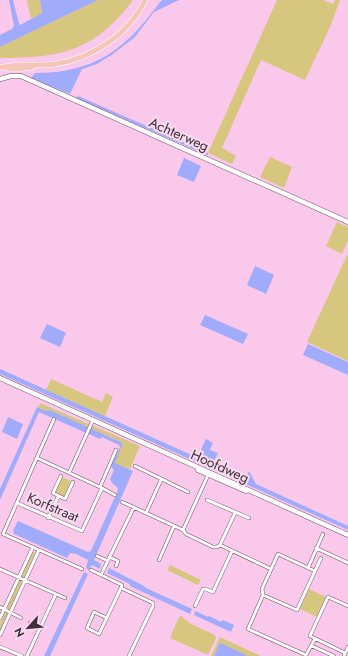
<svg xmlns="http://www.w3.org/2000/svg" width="348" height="656" font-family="Jost,sans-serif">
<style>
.green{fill:#d7c77e}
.water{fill:#a0abfb}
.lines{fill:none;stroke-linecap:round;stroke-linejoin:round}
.street-casing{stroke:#744a69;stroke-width:4}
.secondary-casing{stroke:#744a69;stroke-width:5.5}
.primary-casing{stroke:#fff;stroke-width:6}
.street{stroke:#fff;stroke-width:3}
.secondary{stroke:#fff;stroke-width:4.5}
.primary{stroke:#f5c5b7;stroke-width:5}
.labels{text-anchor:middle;stroke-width:4;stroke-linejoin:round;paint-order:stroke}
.street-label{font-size:14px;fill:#412e3b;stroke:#fadcf1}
</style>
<rect width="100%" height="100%" fill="#f9c8eb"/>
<!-- green -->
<path class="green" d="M27,0H40L42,13L31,19Z
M98,0H133C95,51 61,58 0,58V47Z
M277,0H323L333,4L335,0H340L330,27L305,80L261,60L222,148L236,156L232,164L208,153Z
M270,157L292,167L284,188L260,177Z
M337,222L348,227V240L342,254L326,246Z
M347,255H348V361L307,342Z
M51,379L102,402L106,393L113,397L105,416L46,390Z
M40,403L140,446L130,469L114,463L123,443L50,410L46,411L38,408Z
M62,477L71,481L64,497L55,493Z
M33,551L35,553L0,630V623Z
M170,565L201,580L198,585L167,570Z
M309,589L326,597L317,617L300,609Z
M181,616L191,624L215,635L216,638L208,655L170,638L179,617Z
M220,637L261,656H248L221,643L219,644L214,656H211Z"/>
<!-- water -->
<path class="water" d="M9,0H13L19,24L20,25L42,13L40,0H98L0,47V35L12,29L14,26Z
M162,0H179L154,12L135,37L113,54L97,64L82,69L70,94L31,78L35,73C95,73 126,49 160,2Z
M78,96L208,153V155H207L76,98Z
M184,158L201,166L194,182L177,175Z
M255,266L274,275L266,294L247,285Z
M205,315L248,334L243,344L200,325Z
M47,324L66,333L60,347L40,338Z
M308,344L348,362V375L303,355Z
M0,369L245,479L249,471L256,484L348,526V530L0,374Z
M37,407L46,411L50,410L123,443L115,463L133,471L94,560L101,564L100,569L92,565L89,570L86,568L88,560L76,554L70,553L67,558L14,534L13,531L18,521L88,552L91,551L118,490L117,487L112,483L110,479L114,470L111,466L120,447L119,445L102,437L100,439L39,412L0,500V489Z
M8,417L23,424L17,439L2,432Z
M206,439L213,443L210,450L218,453L214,461L199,454Z
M109,568L144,586L146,588L192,609L190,614L130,586V584L107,573Z
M84,572L88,574L50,656H44Z
M195,611L208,617L209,616L221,622L223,620L234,625L231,632L194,615Z
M221,643L248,656H214L219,644Z"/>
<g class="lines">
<defs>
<path id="street" d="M54,419L3,534L82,569
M37,458L102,488
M135,466L188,492
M69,473L93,420
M61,476L53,493L65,499L73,482
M100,487L116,450
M207,500L249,518
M122,502L183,530L186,534L213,547H217L220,545L271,569
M17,503L82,531L102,488L115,495
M146,513L161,480
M48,518L58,497
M183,530L209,473
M220,545L235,513
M316,548L348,563
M97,556L108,561
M109,557L118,561L116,566
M159,560L174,526
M308,568L323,534
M0,569L65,598
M91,570L122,585L121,588L153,603V606L129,656
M101,575L134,507
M263,595L297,610L321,558
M195,606L203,589H205L213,592L232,551
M0,607L21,618
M0,618L33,547
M107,618L94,612L87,628L99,634L121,588
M30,623L40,627
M0,635L39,550
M315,639L306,655L248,629L263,595L262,589L278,554L315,571
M312,646L334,656
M0,647L22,656
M345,653L310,636L328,597L348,606
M27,656L56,594
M344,656L348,647"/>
<path id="secondary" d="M0,79L11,76H21L348,222
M0,378L348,535
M198,470L246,491"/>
<path id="primary" d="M0,67L16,69L32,67
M4,67C21,64 39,66 56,64C93,58 129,34 145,0"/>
</defs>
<!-- street casing -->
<use href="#street" class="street-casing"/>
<!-- secondary casing -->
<use href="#secondary" class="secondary-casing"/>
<!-- primary casing -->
<use href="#primary" class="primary-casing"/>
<!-- street -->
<use href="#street" class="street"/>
<!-- secondary -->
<use href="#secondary" class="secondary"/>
<!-- primary -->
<use href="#primary" class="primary"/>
</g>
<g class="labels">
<!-- street labels -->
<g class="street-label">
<text transform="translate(179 134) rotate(24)" y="5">Achterweg</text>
<text transform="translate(220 466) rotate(24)" y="5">Hoofdweg</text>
<text transform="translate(53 507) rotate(23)" y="5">Korfstraat</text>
</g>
</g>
<!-- north arrow -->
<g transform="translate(28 628) rotate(243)" stroke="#fadcf1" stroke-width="3" paint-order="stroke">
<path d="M0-3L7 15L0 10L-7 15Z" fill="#412e3b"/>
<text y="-6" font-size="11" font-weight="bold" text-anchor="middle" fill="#412e3b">N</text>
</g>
</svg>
